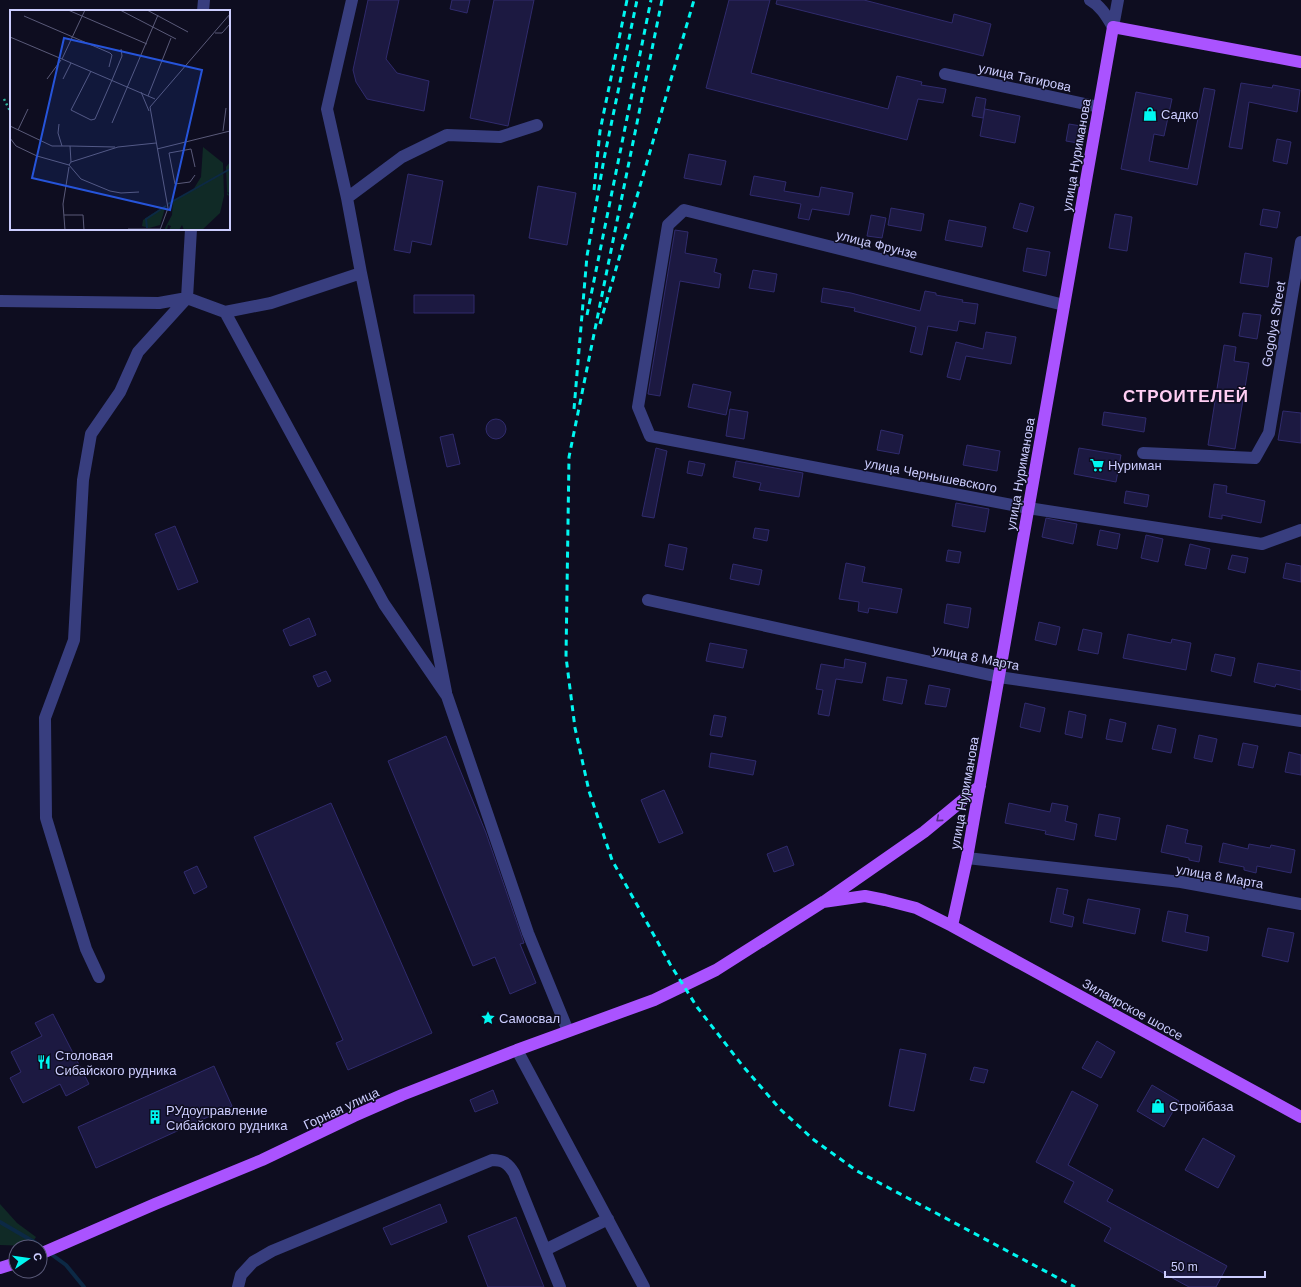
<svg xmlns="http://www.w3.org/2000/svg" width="1301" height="1287" font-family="Helvetica,sans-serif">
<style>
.green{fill:#102a26}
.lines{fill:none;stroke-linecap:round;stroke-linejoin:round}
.stream{stroke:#0c2945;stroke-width:4}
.building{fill:#1c1941;stroke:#302b6d}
.path{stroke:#2eb199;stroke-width:2.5;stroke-dasharray:2 3;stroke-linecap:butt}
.minor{stroke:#383e7f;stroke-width:12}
.major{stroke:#aa53ff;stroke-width:12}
.rail{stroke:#00f7f1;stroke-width:3;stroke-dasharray:6 5;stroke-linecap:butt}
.oneway{stroke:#542c84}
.labels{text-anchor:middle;stroke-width:3;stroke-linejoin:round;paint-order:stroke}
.street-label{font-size:13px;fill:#cccdff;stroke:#0e0d20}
.poi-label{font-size:13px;fill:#cccdff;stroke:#0e0d20;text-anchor:start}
.district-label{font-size:17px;font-weight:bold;letter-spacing:1px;fill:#ffcef3;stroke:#0e0d20}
.inset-river{fill:none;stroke:#0c2945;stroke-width:2}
.inset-road{fill:none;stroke:#5a5a79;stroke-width:1}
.view{fill:#2654da;fill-opacity:0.15;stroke:#2654da;stroke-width:2}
.inset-edge{fill:none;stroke:#cccdff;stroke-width:2}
</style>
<rect width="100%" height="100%" fill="#0e0d20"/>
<!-- green -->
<path class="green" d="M0,1204L17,1223L36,1237L30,1246L0,1245Z"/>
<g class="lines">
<!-- stream -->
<path class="stream" d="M0,1222L36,1243L66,1265L84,1287"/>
</g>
<!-- building -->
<path class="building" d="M368,0H399L386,59L397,73L429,81L424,111L367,99L356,82L353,70Z
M452,0H470L467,13L450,9Z
M494,0H534L508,126L470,118Z
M729,0H770L751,73L888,109L897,76L922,82L921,85L946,89L943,103L918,99L907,140L706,88Z
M777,0H864L952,23L954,14L991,24L983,56L776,4Z
M1241,83L1272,88L1273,85L1300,90L1297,112L1249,102L1242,149L1229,147Z
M1204,88L1215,90L1197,185L1121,169L1136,92L1172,99L1164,136L1154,134L1149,161L1188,169Z
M976,97L986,99L983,118L972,116Z
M985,109L1020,116L1015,143L980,136Z
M1069,124L1081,126L1078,143L1066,141Z
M1277,139L1291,142L1287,164L1273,161Z
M689,154L726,161L721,185L684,178Z
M408,174L443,181L431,245L412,241L410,253L394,250Z
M754,176L786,182L784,191L819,197L821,187L853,193L849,215L812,209L809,220L798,218L801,204L750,195Z
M538,186L576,193L567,245L529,238Z
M1020,203L1034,207L1027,232L1013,228Z
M891,208L924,214L921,231L888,225Z
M1263,209L1280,212L1277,228L1260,225Z
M1115,214L1132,217L1127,251L1109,248Z
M871,215L886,218L882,238L867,236Z
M949,220L986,227L982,247L945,240Z
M675,230L688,232L685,253L717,259L714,272L721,274L719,288L680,281L660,396L648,394Z
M1027,248L1050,252L1046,276L1023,271Z
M1245,253L1272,258L1268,287L1240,283Z
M753,270L777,274L774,292L749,288Z
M823,288L851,293L920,311L925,291L936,293V295L963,300L962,302L978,304L975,324L959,321L957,331L928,326L922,355L910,352L916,327L854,311L855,308L821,302Z
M414,295H474V313H414Z
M1243,313L1261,315L1257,339L1239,336Z
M986,332L1016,337L1011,364L966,356L960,380L947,377L956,342L983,349Z
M1224,345L1236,347L1234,361L1249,363L1235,449L1208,445Z
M693,384L731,392L726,415L688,407Z
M730,409L748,412L744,439L726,436Z
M1283,411L1301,413V443L1278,440Z
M1104,412L1146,418L1144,432L1102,425Z
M486 429a10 10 0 1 1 20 0a10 10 0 1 1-20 0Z
M881,430L903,435L899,454L877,450Z
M453,434L460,464L447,467L440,437Z
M967,445L1000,451L997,471L963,465Z
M656,448L667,451L654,518L642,516Z
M1079,448L1121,455L1116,482L1074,474Z
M689,461L705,464L702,476L687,473Z
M736,461L803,473L799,497L759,490L761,483L733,477Z
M1214,484L1227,486L1226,493L1265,501L1261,523L1222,515V519L1209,517Z
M1126,491L1149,495L1147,507L1124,503Z
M956,503L989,509L985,532L952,526Z
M1046,518L1077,524L1073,544L1042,537Z
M175,526L198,582L178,590L155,534Z
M755,528L769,530L767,541L753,538Z
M1100,530L1120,534L1117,549L1097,545Z
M1146,535L1163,539L1158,562L1141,558Z
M669,544L687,548L683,570L665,566Z
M1190,544L1210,549L1206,569L1185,565Z
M948,550L961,552L959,563L946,561Z
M1232,555L1248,558L1245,573L1228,569Z
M846,563L865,567L862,582L902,589L897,613L869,608L868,613L858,611L859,602L839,599Z
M1286,563L1301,566V582L1283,578Z
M733,564L762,570L759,585L730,579Z
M947,604L971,608L968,628L944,623Z
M309,618L316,635L290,646L283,630Z
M1039,622L1060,627L1056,645L1035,640Z
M1083,629L1102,633L1098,654L1078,650Z
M1128,634L1171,643L1172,639L1191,643L1186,670L1123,658Z
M710,643L747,650L743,668L706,661Z
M1215,654L1235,658L1231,676L1211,671Z
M845,659L866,663L862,683L836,679L829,716L818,714L823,690L816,689L821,664L844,668Z
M1258,663L1301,671V690L1276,684L1275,687L1254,682Z
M326,671L331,681L318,687L313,676Z
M887,677L907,680L902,704L883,700Z
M929,685L950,689L946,707L925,704Z
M1025,703L1045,708L1040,732L1020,727Z
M1069,711L1086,715L1082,738L1065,734Z
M714,715L726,717L722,737L710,735Z
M1110,719L1126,723L1122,742L1106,739Z
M1158,725L1176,729L1171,753L1152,749Z
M1199,735L1217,739L1212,762L1194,758Z
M446,736L486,833L524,943L520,944L536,983L510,994L495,957L473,966L388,761Z
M1243,743L1258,746L1253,768L1238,765Z
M1289,752L1301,755V775L1285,772Z
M711,753L756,761L753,775L709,767Z
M664,790L683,833L659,843L641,800Z
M331,803L432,1033L348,1070L336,1043L343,1040L254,837Z
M1009,803L1050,812L1052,803L1068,806L1065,821L1077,824L1074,840L1045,834L1046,831L1005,823Z
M1099,814L1120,818L1116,840L1095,836Z
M1167,825L1188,830L1185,843L1202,846L1199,862L1189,860V858L1161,852Z
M1223,843L1248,849L1249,844L1270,848L1271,845L1295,850L1291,873L1257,866L1256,873L1244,870V867L1219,862Z
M787,846L794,865L774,872L767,854Z
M197,866L207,887L194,894L184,872Z
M1057,888L1068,890L1063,914L1074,917L1072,927L1050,922Z
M1088,899L1140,909L1135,934L1083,923Z
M1168,911L1188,915L1185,932L1209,937L1207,951L1162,941Z
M1268,928L1294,933L1288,962L1262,956Z
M53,1014L89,1084L66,1096L60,1084L23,1103L10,1078L21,1072L11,1052L42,1036L35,1023Z
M1097,1041L1115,1052L1101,1078L1082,1068Z
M900,1049L926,1054L914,1111L889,1106Z
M214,1066L232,1106L96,1168L78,1127Z
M974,1067L988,1070L984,1083L970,1080Z
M1152,1085L1179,1101L1164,1127L1137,1111Z
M493,1090L498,1103L475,1112L470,1100Z
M1072,1091L1098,1105L1068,1165L1113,1190L1107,1201L1227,1266L1216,1287H1189L1104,1241L1111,1228L1064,1202L1074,1182L1036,1162Z
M1203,1138L1235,1156L1218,1188L1185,1170Z
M440,1204L447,1222L391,1245L383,1228Z
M516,1217L544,1287H488L468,1236Z"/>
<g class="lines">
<!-- path -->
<path class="path" d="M4,99L11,113"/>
<!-- minor -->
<path class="minor" d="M352,0L327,109L347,198L361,273
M1090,0C1101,6 1107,17 1113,27
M203,11L204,0
M1113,27L1118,0
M945,74L1099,107
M347,198L402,157L447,135L500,137L537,125
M191,229L187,298L225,312L384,604L447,696L528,933L568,1031
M0,301L159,303L187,298
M1064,305L684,210L668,225L638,407L650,436L1028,508L1262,544L1301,530
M225,312L271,303L361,273L424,579L446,692
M1143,453L1255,458L1269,433L1301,242
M648,600L999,677L1301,721
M967,858L1181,882L1301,904
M99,977L86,949L46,818L45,718L74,640L83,480L91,434L120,392L138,352L187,298
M517,1050L644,1287
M545,1250L608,1219
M238,1287L241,1275L253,1262L272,1251L492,1160C503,1160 508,1163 514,1173L560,1287"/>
<!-- major -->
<path class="major" d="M825,901L924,832L980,786
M952,926L967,858L1113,27L1301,62
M40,1254L155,1204L262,1160L354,1116L402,1095L517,1050L654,1000L716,970L823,902L865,896L885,900L916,908L952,926L1301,1117
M0,1268L16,1263"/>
<!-- rail -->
<path class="rail" d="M662,0L569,457L566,657L575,728L589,791L612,860L670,964L697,1007L742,1065L780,1109L814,1140L857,1171L1075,1287
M594,190L600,131L627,0
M587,315L651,0
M600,324L694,0
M574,409L587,256L604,159L637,0"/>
</g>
<!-- one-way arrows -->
<defs><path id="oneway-chevron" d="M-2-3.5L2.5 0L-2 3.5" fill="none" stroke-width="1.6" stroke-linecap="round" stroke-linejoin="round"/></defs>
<use class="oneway" href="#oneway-chevron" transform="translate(939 819) rotate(140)"/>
<!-- icons -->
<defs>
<symbol id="shop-bare" viewBox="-9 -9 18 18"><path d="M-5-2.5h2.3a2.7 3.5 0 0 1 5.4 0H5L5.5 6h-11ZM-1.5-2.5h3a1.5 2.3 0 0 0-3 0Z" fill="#00f7f1" stroke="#0e0d20" stroke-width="2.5" paint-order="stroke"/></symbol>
<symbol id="supermarket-bare" viewBox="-9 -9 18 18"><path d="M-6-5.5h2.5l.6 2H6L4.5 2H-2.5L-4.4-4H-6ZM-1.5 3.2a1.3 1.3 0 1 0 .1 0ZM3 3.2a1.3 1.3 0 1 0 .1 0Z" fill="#00f7f1" stroke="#0e0d20" stroke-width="2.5" paint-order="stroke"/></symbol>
<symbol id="sight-bare" viewBox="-9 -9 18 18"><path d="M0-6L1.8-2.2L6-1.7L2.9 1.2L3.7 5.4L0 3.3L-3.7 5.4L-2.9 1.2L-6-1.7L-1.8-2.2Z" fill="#00f7f1" stroke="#0e0d20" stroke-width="2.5" paint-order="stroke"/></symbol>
<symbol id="restaurant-bare" viewBox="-9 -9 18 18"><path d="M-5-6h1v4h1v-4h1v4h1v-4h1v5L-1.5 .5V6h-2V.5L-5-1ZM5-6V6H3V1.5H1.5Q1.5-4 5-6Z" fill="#00f7f1" stroke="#0e0d20" stroke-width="2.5" paint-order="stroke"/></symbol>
<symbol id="building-bare" viewBox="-9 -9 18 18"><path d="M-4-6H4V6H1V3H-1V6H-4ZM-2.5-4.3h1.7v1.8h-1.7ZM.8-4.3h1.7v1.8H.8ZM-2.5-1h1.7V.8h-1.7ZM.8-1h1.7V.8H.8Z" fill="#00f7f1" stroke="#0e0d20" stroke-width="2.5" paint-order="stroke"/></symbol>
</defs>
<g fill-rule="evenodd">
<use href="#shop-bare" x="1140" y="104" width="20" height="20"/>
<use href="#supermarket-bare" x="1087" y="455" width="20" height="20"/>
<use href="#sight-bare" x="478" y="1008" width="20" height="20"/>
<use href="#restaurant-bare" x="34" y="1052" width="20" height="20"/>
<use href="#shop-bare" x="1148" y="1096" width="20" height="20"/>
<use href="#building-bare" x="145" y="1107" width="20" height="20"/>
</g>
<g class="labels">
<!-- street labels -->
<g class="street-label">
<text transform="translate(1025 77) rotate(12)" y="5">улица Тагирова</text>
<text transform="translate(1076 155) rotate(-80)" y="5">улица Нуриманова</text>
<text transform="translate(877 244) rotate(14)" y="5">улица Фрунзе</text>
<text transform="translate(1273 324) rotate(-80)" y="5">Gogolya Street</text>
<text transform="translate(1020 474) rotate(-80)" y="5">улица Нуриманова</text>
<text transform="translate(931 475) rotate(11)" y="5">улица Чернышевского</text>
<text transform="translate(976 657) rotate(11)" y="5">улица 8 Марта</text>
<text transform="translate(964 793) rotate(-80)" y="5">улица Нуриманова</text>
<text transform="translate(1220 876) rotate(10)" y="5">улица 8 Марта</text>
<text transform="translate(1133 1009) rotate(29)" y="5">Зилаирское шоссе</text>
<text transform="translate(341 1108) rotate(-25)" y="5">Горная улица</text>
</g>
<!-- poi labels -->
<g class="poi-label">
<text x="1161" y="119">Садко</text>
<text x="1108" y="470">Нуриман</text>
<text x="499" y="1023">Самосвал</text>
<text x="55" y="1060">Столовая<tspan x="55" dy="15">Сибайского рудника</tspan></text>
<text x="1169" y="1111">Стройбаза</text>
<text x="166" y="1115">РУдоуправление<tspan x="166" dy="15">Сибайского рудника</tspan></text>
</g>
<!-- district labels -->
<g class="district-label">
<text x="1186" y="402">СТРОИТЕЛЕЙ</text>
</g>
</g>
<!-- overview -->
<g transform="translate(10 10)">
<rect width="220" height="220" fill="#0e0d20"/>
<path d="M193,137L213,153L214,186L210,203L192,220H174L172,215L169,220H159L161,216L158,215L157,220H154L162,205L163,190L183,180L191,167ZM220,152V183L217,182L220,186L217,185V181L216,157ZM156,195L150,215L139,218L132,216L133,210Z" fill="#102a26"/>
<path class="inset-river" d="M158,194L220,159M137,218L136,209L156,196"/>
<path class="inset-road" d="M58,0L137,34M75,0L52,49L145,89M110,0L166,29M137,0L178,22M14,6L100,43L102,45L99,57M205,23H212L220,14L219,6M0,27L52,49M81,61L61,100L81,110L85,109L102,70L112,46L111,39M37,69L51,50M53,69L61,53M131,82L139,101M138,86L161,28M102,113L148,5M49,114L48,123L52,136M0,116L42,136H60M8,120L18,99M213,121L216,98M0,128L6,136L27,146L59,155L61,152L108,137L146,133M147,139L220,121M61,152L60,136L105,137M59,155L71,169L100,181L111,183L129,182M185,165L180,172L165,174L159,143L181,139L185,157M54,205H73L74,220M118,219H150M55,220L53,194L59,157M150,220L158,198L140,97L220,4"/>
<path class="view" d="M54,28L192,60L160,200L22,168Z"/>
<rect width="220" height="220" class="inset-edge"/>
</g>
<!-- north arrow -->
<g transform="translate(28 1259) rotate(77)"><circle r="19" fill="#0e0d20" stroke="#5a5a79"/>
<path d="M0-3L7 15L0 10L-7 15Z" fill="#00f7f1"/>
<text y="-6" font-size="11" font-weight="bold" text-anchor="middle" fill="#cccdff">С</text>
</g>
<!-- scale -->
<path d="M1165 1271v6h100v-6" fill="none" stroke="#cccdff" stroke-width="2"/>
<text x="1171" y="1271" font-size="12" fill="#cccdff" stroke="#0e0d20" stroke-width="3" paint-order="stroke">50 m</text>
</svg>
